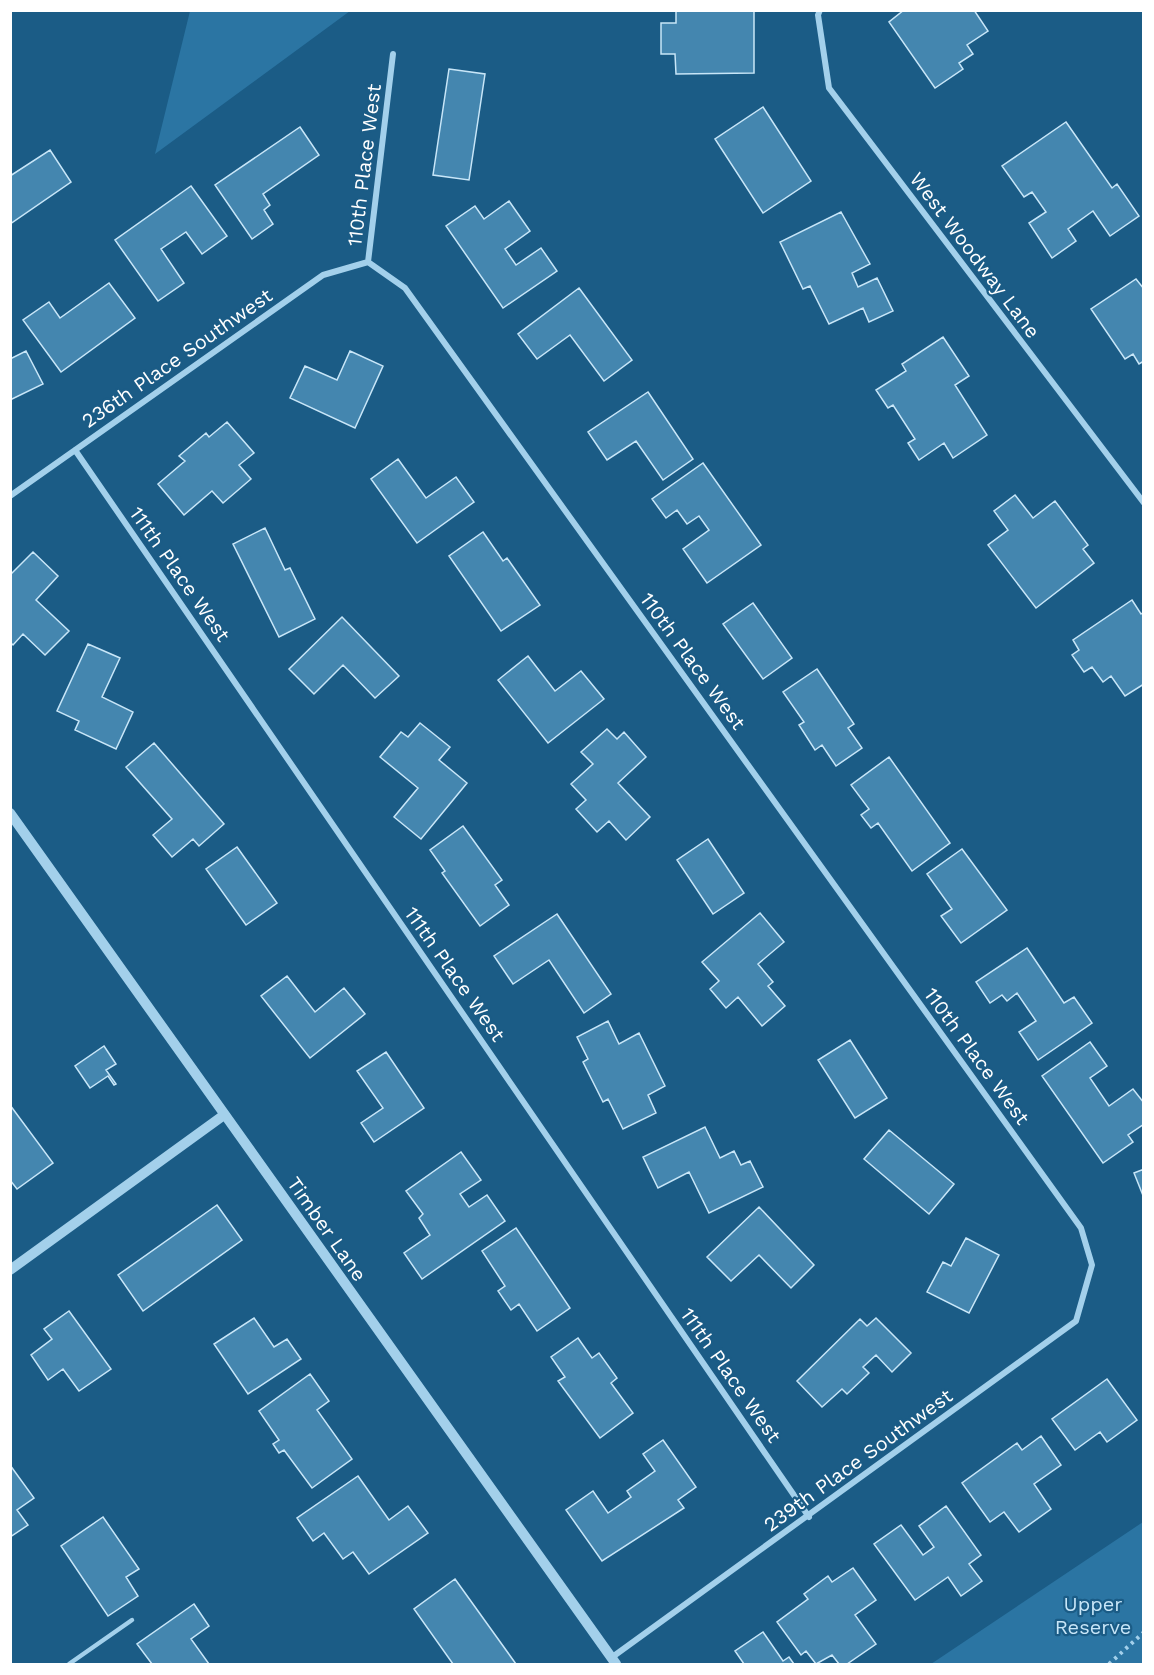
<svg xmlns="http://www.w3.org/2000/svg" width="1154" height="1675" font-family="'Work Sans',sans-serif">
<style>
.green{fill:#2b75a3}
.building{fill:#4486af;stroke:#c8e6f8;stroke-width:1.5}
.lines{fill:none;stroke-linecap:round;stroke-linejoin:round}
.path{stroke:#a3d0eb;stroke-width:4;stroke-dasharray:3 4.5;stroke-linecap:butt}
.service{stroke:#a3d0eb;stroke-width:4.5}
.minor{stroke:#a3d0eb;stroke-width:6}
.tertiary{stroke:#a3d0eb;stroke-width:10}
.labels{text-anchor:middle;stroke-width:4.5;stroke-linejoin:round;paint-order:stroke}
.street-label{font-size:20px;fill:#fff;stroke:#1b5c86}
.park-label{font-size:20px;fill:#c8e6f8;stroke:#1b5c86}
</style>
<rect width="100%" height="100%" fill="#1b5c86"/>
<!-- green -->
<path class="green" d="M190,11V10L350,11L155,154Z
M1143,1522V1664H931Z"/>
<!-- building -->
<path class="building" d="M676,10H754V73L676,74L675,54H661V23H676Z
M904,10H974L988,31L967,45L973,54L959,63L963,69L935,88L889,22Z
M449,69L485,74L469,180L433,175Z
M763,107L811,181L763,213L715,139Z
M1066,122L1112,188L1117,184L1139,216L1110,236L1093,211L1068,229L1076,241L1052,258L1029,223L1046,212L1032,192L1024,197L1002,166Z
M300,127L319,155L263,194L270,205L264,210L273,224L252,239L215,185Z
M50,150L71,182L10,224V176Z
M191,186L227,236L202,254L186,232L161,249L184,283L158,301L115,240Z
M509,201L530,231L505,249L516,265L541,248L557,271L503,308L446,226L475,206L484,219Z
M841,212L870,264L852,273L858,287L877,278L893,311L869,322L863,308L829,324L810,286L803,289L780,242Z
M1136,279L1144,289V361L1139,364L1133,354L1125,359L1091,309Z
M109,283L135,318L61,372L23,320L49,302L60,318Z
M579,288L632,360L604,381L570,335L537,359L518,334Z
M943,337L969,376L955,385L987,435L953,458L944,443L919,460L908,443L915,439L893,405L888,408L876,390L906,371L902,364Z
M26,351L43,384L10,400V359Z
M350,351L383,366L355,428L290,398L305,366L337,380Z
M648,392L693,459L663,480L636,441L607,460L588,432Z
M227,422L254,453L239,465L251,479L223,503L212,491L184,515L158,484L185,461L179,456L206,433L209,437Z
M398,459L426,498L456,477L474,502L417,543L371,479Z
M703,463L761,545L707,583L683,549L709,530L699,516L687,524L677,510L666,518L652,499Z
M1015,495L1033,518L1055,501L1088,545L1083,549L1094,563L1036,608L988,545L1008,530L994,511Z
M265,528L285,570L290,568L315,619L279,637L233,544Z
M483,532L503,561L507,558L540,605L501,631L449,556Z
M33,552L58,576L36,600L69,631L45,655L23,634L13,645L10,642V575Z
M1132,600L1141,614L1144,612V684L1125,696L1111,676L1103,682L1092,667L1084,672L1072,655L1079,650L1073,640Z
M753,603L792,658L763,679L723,624Z
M342,617L399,676L375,698L343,665L314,694L289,669Z
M88,644L120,658L102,697L133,712L116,749L75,730L79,721L57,711Z
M528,656L555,691L581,671L604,699L548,743L498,680Z
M817,669L854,724L848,728L862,748L836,766L822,745L815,750L799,725L804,722L783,692Z
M420,723L450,747L439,760L467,783L421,839L394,817L418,788L380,757L401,732L408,737Z
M607,729L617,739L624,732L646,757L618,783L650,817L626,840L609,821L597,832L576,809L586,800L571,784L593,764L581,752Z
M154,743L224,824L199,846L193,839L172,857L153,835L172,819L126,767Z
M889,757L950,843L912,871L878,823L871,828L861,815L869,809L851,785Z
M463,826L502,880L495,885L509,905L480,926L442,873L445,871L430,850Z
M708,839L744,893L713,914L677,860Z
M237,847L277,903L246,925L206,869Z
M962,849L1007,910L961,943L941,916L952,909L927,874Z
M760,913L784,942L758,964L773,982L768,986L785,1006L762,1026L738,997L726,1008L710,989L719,981L702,962Z
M557,914L611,994L584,1013L549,960L513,984L494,956Z
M1027,948L1064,1003L1074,997L1092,1023L1038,1060L1019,1032L1036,1021L1017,993L1007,1001L1002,995L990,1003L976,982Z
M287,976L315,1012L344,988L365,1014L310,1058L261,996Z
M608,1021L619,1044L639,1033L665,1086L648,1095L656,1113L623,1129L608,1099L603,1102L583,1062L588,1059L577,1037Z
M850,1040L887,1098L855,1118L818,1060Z
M1090,1042L1107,1066L1090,1078L1109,1106L1133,1089L1144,1103V1124L1128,1135L1133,1142L1103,1163L1042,1076Z
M104,1046L116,1064L106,1070L116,1084L114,1085L108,1076L90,1088L75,1066Z
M386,1052L424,1108L374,1142L361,1123L383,1108L357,1071Z
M10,1105L53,1163L17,1189L10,1180Z
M705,1127L720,1158L734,1151L741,1165L750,1161L763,1187L709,1213L689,1172L658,1188L643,1157Z
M889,1130L954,1184L929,1214L864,1159Z
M461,1152L481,1180L460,1194L469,1207L487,1195L505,1221L422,1279L404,1253L430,1235L419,1218L423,1214L406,1191Z
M1144,1169V1198L1134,1173Z
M217,1205L242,1240L143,1311L118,1275Z
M759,1207L814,1265L791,1288L759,1255L731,1281L707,1257Z
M516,1228L570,1308L537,1331L519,1304L511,1310L498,1291L505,1286L482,1251Z
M966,1238L999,1255L969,1313L927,1292L943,1262L951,1266Z
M69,1311L111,1369L79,1391L63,1369L48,1380L31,1355L52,1339L44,1329Z
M254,1318L274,1347L287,1339L301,1359L248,1394L214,1344Z
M876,1318L911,1353L892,1372L876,1355L863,1367L869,1373L847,1394L842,1389L822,1407L797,1381L860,1319L867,1326Z
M578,1338L592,1358L599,1353L617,1378L611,1383L633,1413L600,1438L558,1381L565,1377L551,1357Z
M310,1374L329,1401L317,1410L352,1459L312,1488L284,1450L279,1453L273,1444L279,1440L259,1411Z
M1107,1379L1137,1420L1107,1442L1100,1432L1075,1450L1052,1419Z
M1041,1436L1061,1465L1034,1484L1051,1509L1019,1532L1004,1512L990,1522L962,1483L1017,1443L1022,1450Z
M663,1440L696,1487L678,1500L684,1508L602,1561L566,1510L593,1491L608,1513L631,1497L627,1491L655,1471L643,1454Z
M10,1465L34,1498L17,1510L28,1525L10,1537Z
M358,1476L389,1520L408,1506L428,1533L369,1574L353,1552L343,1559L324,1533L313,1541L297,1518Z
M946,1506L981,1555L969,1564L982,1581L961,1596L948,1577L915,1600L874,1544L901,1525L923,1555L934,1547L919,1526Z
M103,1517L139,1569L126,1577L138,1596L108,1616L61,1546Z
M853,1568L876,1600L855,1615L876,1644L847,1664H839L832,1655L816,1664L806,1651L801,1655L777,1622L808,1599L804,1594L828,1576L832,1582Z
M455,1579L516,1664H453L414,1609Z
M194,1604L209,1626L191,1639L209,1664H152L137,1644Z
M763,1632L783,1661L789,1657L794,1664H744L735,1651Z"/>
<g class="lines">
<!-- path -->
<path class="path" d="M1109,1664L1144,1632"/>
<!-- service -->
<path class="service" d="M69,1664L132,1620"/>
<!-- minor -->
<path class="minor" d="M820,10L818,15L829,88L1144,503
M393,54L368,262L405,288L1081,1228L1092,1265L1076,1321L611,1658
M75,450L809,1517
M10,496L323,275L368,262"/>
<!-- tertiary -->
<path class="tertiary" d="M10,813L616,1664
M10,1270L224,1115"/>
</g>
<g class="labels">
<!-- street labels -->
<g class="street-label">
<text transform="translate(364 165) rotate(-83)" y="7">110th Place West</text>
<text transform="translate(975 255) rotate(53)" y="7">West Woodway Lane</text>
<text transform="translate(177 358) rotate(-35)" y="7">236th Place Southwest</text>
<text transform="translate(180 574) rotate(55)" y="7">111th Place West</text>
<text transform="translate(693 661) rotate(54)" y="7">110th Place West</text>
<text transform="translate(455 974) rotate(55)" y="7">111th Place West</text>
<text transform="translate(977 1056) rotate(54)" y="7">110th Place West</text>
<text transform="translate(327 1229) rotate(55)" y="7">Timber Lane</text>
<text transform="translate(731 1375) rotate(55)" y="7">111th Place West</text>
<text transform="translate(858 1460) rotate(-36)" y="7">239th Place Southwest</text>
</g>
<!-- park labels -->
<g class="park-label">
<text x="1093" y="1611">Upper<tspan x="1093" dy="23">Reserve</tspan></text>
</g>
</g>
<!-- border -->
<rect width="1154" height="1675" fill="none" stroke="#ffffff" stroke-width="24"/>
</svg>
